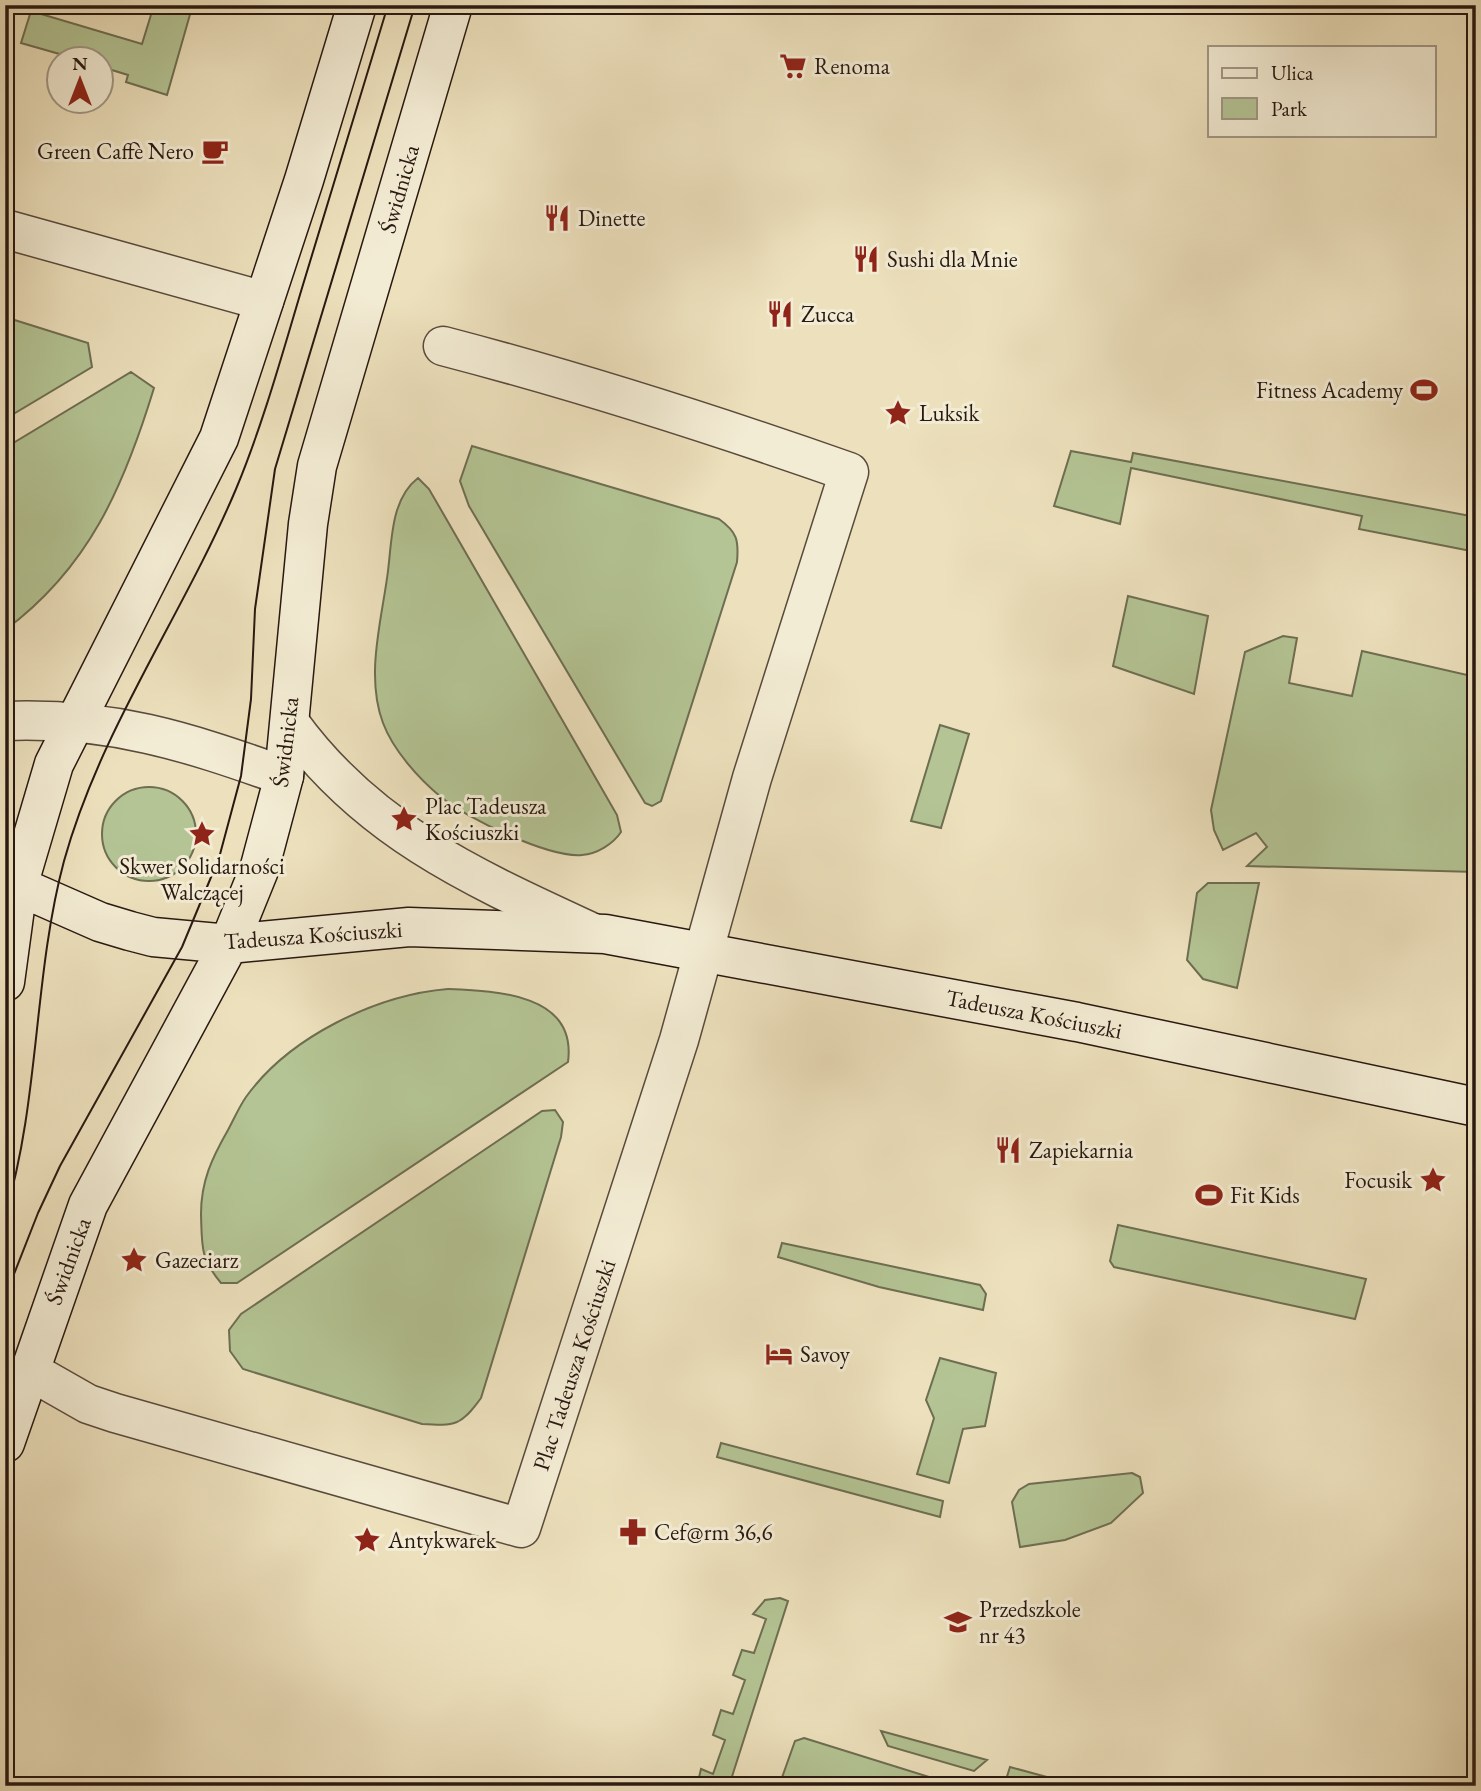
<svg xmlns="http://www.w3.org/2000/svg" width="1481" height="1791" font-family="'EB Garamond',serif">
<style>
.green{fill:#b4c494;stroke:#6e6e52;stroke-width:2}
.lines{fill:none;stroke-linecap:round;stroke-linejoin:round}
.street-casing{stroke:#594a3c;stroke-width:41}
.secondary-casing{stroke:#281811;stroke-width:41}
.street{stroke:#f3ecd4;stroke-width:38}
.secondary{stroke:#f3ecd4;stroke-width:38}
.tram{stroke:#281811;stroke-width:2}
.labels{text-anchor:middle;stroke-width:6;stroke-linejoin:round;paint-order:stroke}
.poi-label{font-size:23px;fill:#281811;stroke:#f3ecd4;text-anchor:start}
.street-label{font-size:23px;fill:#281811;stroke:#f3ecd4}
</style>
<rect width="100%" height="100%" fill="#ede1bd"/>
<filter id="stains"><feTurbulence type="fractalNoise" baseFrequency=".00286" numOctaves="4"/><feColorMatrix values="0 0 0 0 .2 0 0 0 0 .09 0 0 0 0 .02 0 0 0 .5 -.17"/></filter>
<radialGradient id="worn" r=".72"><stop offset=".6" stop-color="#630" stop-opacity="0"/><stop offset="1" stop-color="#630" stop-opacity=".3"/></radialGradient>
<!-- green -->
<path class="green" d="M154,5H173L191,11L167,95L126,82L128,75L102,67V60L77,59L21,43L31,11L142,44Z
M5,317L88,343L92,367L5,419Z
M131,372L154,388C124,486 89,568 5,630V448Z
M472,446L719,519C737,532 739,540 737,562L661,801L652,806L645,803L469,506L460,481Z
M1071,451L1131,462L1133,453L1476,517V552L1359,529L1362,516L1131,468L1120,524L1054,506Z
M418,478L429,489L617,815L621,832C613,844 597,854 582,855C549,858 466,818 441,797C419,779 393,750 383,723C365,675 382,619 388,571C392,539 391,499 418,478Z
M1128,596L1208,616L1194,694L1113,666Z
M1283,636L1297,638L1289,683L1352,696L1362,651L1476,677V872L1247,866L1267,847L1256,833L1223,850L1214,830L1211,810L1245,652Z
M940,725L969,734L941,828L911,821Z
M102 834a47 47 0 1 1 94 0a47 47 0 1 1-94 0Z
M1208,883H1259L1237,988L1203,979L1187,960L1197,893Z
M448,989C498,991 577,994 568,1062L237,1283H221C200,1258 202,1246 201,1214C201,1181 212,1158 228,1130C234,1119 239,1107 246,1097C289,1037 376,995 448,989Z
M555,1110L563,1122L561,1137L481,1398C461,1426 455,1426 422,1424L243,1369L230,1351L229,1330L241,1314L542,1111Z
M1118,1225L1366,1279L1355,1319L1114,1267L1110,1261Z
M782,1243L980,1285L986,1294L983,1310L879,1287L778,1257Z
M940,1358L996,1373L985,1426L963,1429L949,1483L917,1474L934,1418L926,1400Z
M721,1443L943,1501L940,1517L717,1457Z
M1132,1473L1140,1477L1143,1493L1111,1523L1065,1540L1020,1547L1012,1502L1019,1490L1029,1484Z
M780,1598L788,1601L729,1786H697L701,1769L713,1774L725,1740L713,1735L721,1710L733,1714L745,1680L733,1675L742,1650L754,1653L766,1619L753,1614L765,1600Z
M881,1731L987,1760L974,1771L888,1746Z
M804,1738L958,1786H779L795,1741Z
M1010,1767L1080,1786H1004Z"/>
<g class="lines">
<defs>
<path id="street" d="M5,229L264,301
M5,721C112,717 185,741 284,776
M290,723C368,831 474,878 591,932
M30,1371L88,1404L115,1413L521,1528L679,1040L752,778L849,472C715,425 581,382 443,346"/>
<path id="secondary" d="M18,886L100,922L130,931L153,937L229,944L409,927L605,934L1077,1022L1476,1107
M5,982L18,886L54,764L219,438L304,180L357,5
M5,1443L88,1205L229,944L259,870L284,776L308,524L317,466L453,5"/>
</defs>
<!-- street casing -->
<use href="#street" class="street-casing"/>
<!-- secondary casing -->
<use href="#secondary" class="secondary-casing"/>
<!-- street -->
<use href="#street" class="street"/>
<!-- secondary -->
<use href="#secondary" class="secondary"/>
<!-- tram -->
<path class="tram" d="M5,1215C40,1100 33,977 64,861C101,728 183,615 236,489C263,424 282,355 302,288C331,194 359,99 388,5
M5,1297L38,1213L60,1166L182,947L219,858L241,776L251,699L255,609L275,469L415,5"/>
</g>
<!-- icons -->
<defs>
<symbol id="supermarket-bare" viewBox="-9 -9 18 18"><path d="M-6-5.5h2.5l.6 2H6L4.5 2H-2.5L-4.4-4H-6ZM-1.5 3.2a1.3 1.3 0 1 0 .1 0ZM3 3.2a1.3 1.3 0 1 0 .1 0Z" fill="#8f2418" stroke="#f3ecd4" stroke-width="2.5" paint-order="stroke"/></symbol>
<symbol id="cafe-bare" viewBox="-9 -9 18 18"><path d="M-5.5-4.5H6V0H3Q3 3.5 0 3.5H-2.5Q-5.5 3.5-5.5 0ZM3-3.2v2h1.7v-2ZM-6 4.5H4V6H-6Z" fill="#8f2418" stroke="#f3ecd4" stroke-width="2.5" paint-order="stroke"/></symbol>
<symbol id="restaurant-bare" viewBox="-9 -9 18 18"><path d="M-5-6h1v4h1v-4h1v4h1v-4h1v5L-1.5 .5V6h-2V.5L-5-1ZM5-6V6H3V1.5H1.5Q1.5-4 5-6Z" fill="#8f2418" stroke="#f3ecd4" stroke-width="2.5" paint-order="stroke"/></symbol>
<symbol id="stadium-bare" viewBox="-9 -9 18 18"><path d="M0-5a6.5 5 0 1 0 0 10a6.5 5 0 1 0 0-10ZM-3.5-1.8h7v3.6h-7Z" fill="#8f2418" stroke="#f3ecd4" stroke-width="2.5" paint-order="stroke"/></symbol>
<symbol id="sight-bare" viewBox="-9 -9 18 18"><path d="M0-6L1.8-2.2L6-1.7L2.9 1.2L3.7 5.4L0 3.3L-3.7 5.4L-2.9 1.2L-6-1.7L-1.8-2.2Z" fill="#8f2418" stroke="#f3ecd4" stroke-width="2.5" paint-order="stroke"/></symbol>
<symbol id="hotel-bare" viewBox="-9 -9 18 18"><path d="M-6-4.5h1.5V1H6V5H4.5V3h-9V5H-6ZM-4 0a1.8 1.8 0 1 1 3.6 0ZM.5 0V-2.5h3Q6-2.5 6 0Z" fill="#8f2418" stroke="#f3ecd4" stroke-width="2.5" paint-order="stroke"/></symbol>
<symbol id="pharmacy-bare" viewBox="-9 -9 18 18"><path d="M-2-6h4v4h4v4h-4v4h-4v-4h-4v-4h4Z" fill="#8f2418" stroke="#f3ecd4" stroke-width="2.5" paint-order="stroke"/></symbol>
<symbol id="school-bare" viewBox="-9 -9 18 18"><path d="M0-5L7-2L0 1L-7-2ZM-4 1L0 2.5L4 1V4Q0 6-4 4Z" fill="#8f2418" stroke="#f3ecd4" stroke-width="2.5" paint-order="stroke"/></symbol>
</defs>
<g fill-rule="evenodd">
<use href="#supermarket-bare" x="774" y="47" width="38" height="38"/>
<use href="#cafe-bare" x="196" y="132" width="38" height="38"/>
<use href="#restaurant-bare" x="538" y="199" width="38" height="38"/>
<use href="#restaurant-bare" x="847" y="240" width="38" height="38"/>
<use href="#restaurant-bare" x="761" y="295" width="38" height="38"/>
<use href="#stadium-bare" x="1405" y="371" width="38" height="38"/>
<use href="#sight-bare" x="879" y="394" width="38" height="38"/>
<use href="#sight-bare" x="385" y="800" width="38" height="38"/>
<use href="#sight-bare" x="183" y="815" width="38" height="38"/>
<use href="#restaurant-bare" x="989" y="1131" width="38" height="38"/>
<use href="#sight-bare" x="1414" y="1161" width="38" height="38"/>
<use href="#stadium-bare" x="1190" y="1176" width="38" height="38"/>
<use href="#sight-bare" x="115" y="1241" width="38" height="38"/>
<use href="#hotel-bare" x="760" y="1335" width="38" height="38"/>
<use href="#pharmacy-bare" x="614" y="1513" width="38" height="38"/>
<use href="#sight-bare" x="348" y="1521" width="38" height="38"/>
<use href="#school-bare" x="939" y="1603" width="38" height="38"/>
</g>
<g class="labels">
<!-- poi labels -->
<g class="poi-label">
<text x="814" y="74">Renoma</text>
<text x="194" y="159" text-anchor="end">Green Caffè Nero</text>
<text x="578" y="226">Dinette</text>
<text x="887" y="267">Sushi dla Mnie</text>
<text x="801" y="322">Zucca</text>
<text x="1403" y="398" text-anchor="end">Fitness Academy</text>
<text x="919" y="421">Luksik</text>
<text x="425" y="814">Plac Tadeusza<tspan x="425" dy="26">Kościuszki</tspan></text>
<text x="202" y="874" text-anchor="middle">Skwer Solidarności<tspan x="202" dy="26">Walczącej</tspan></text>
<text x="1029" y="1158">Zapiekarnia</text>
<text x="1412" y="1188" text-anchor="end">Focusik</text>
<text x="1230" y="1203">Fit Kids</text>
<text x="155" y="1268">Gazeciarz</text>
<text x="800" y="1362">Savoy</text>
<text x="654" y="1540">Cef@rm 36,6</text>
<text x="388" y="1548">Antykwarek</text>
<text x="979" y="1617">Przedszkole<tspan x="979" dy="26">nr 43</tspan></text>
</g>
<!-- street labels -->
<g class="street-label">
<text transform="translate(399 189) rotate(-74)" y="8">Świdnicka</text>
<text transform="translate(285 742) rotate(-83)" y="8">Świdnicka</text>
<text transform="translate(313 935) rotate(-4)" y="8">Tadeusza Kościuszki</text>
<text transform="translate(1034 1014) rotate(11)" y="8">Tadeusza Kościuszki</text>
<text transform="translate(68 1261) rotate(-70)" y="8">Świdnicka</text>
<text transform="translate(574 1365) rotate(-72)" y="8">Plac Tadeusza Kościuszki</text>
</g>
</g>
<!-- margin -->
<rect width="1481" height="1791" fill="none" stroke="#ede1bd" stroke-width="28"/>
<rect x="7" y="7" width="1467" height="1777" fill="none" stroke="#281811" stroke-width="3.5"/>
<rect x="14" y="14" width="1453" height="1763" fill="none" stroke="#281811" stroke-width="2"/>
<!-- legend -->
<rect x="1208" y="46" width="228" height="91" fill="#f3ecd4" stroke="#a29786" stroke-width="2"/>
<rect x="1222" y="68" width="35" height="10" fill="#f3ecd4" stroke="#a29786" stroke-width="2"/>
<text x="1271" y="80" font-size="21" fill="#281811">Ulica</text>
<rect x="1222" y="98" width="35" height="21" fill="#b4c494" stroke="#a29786" stroke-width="2"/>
<text x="1271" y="116" font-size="21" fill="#281811">Park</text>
<!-- north arrow -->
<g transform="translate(80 80)"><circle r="33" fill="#f3ecd4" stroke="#a29786" stroke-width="2"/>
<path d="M0-5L12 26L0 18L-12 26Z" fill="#8f2418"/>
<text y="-10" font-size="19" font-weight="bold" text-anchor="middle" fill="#281811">N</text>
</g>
<rect width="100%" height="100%" filter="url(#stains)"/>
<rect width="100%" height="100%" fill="url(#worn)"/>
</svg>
